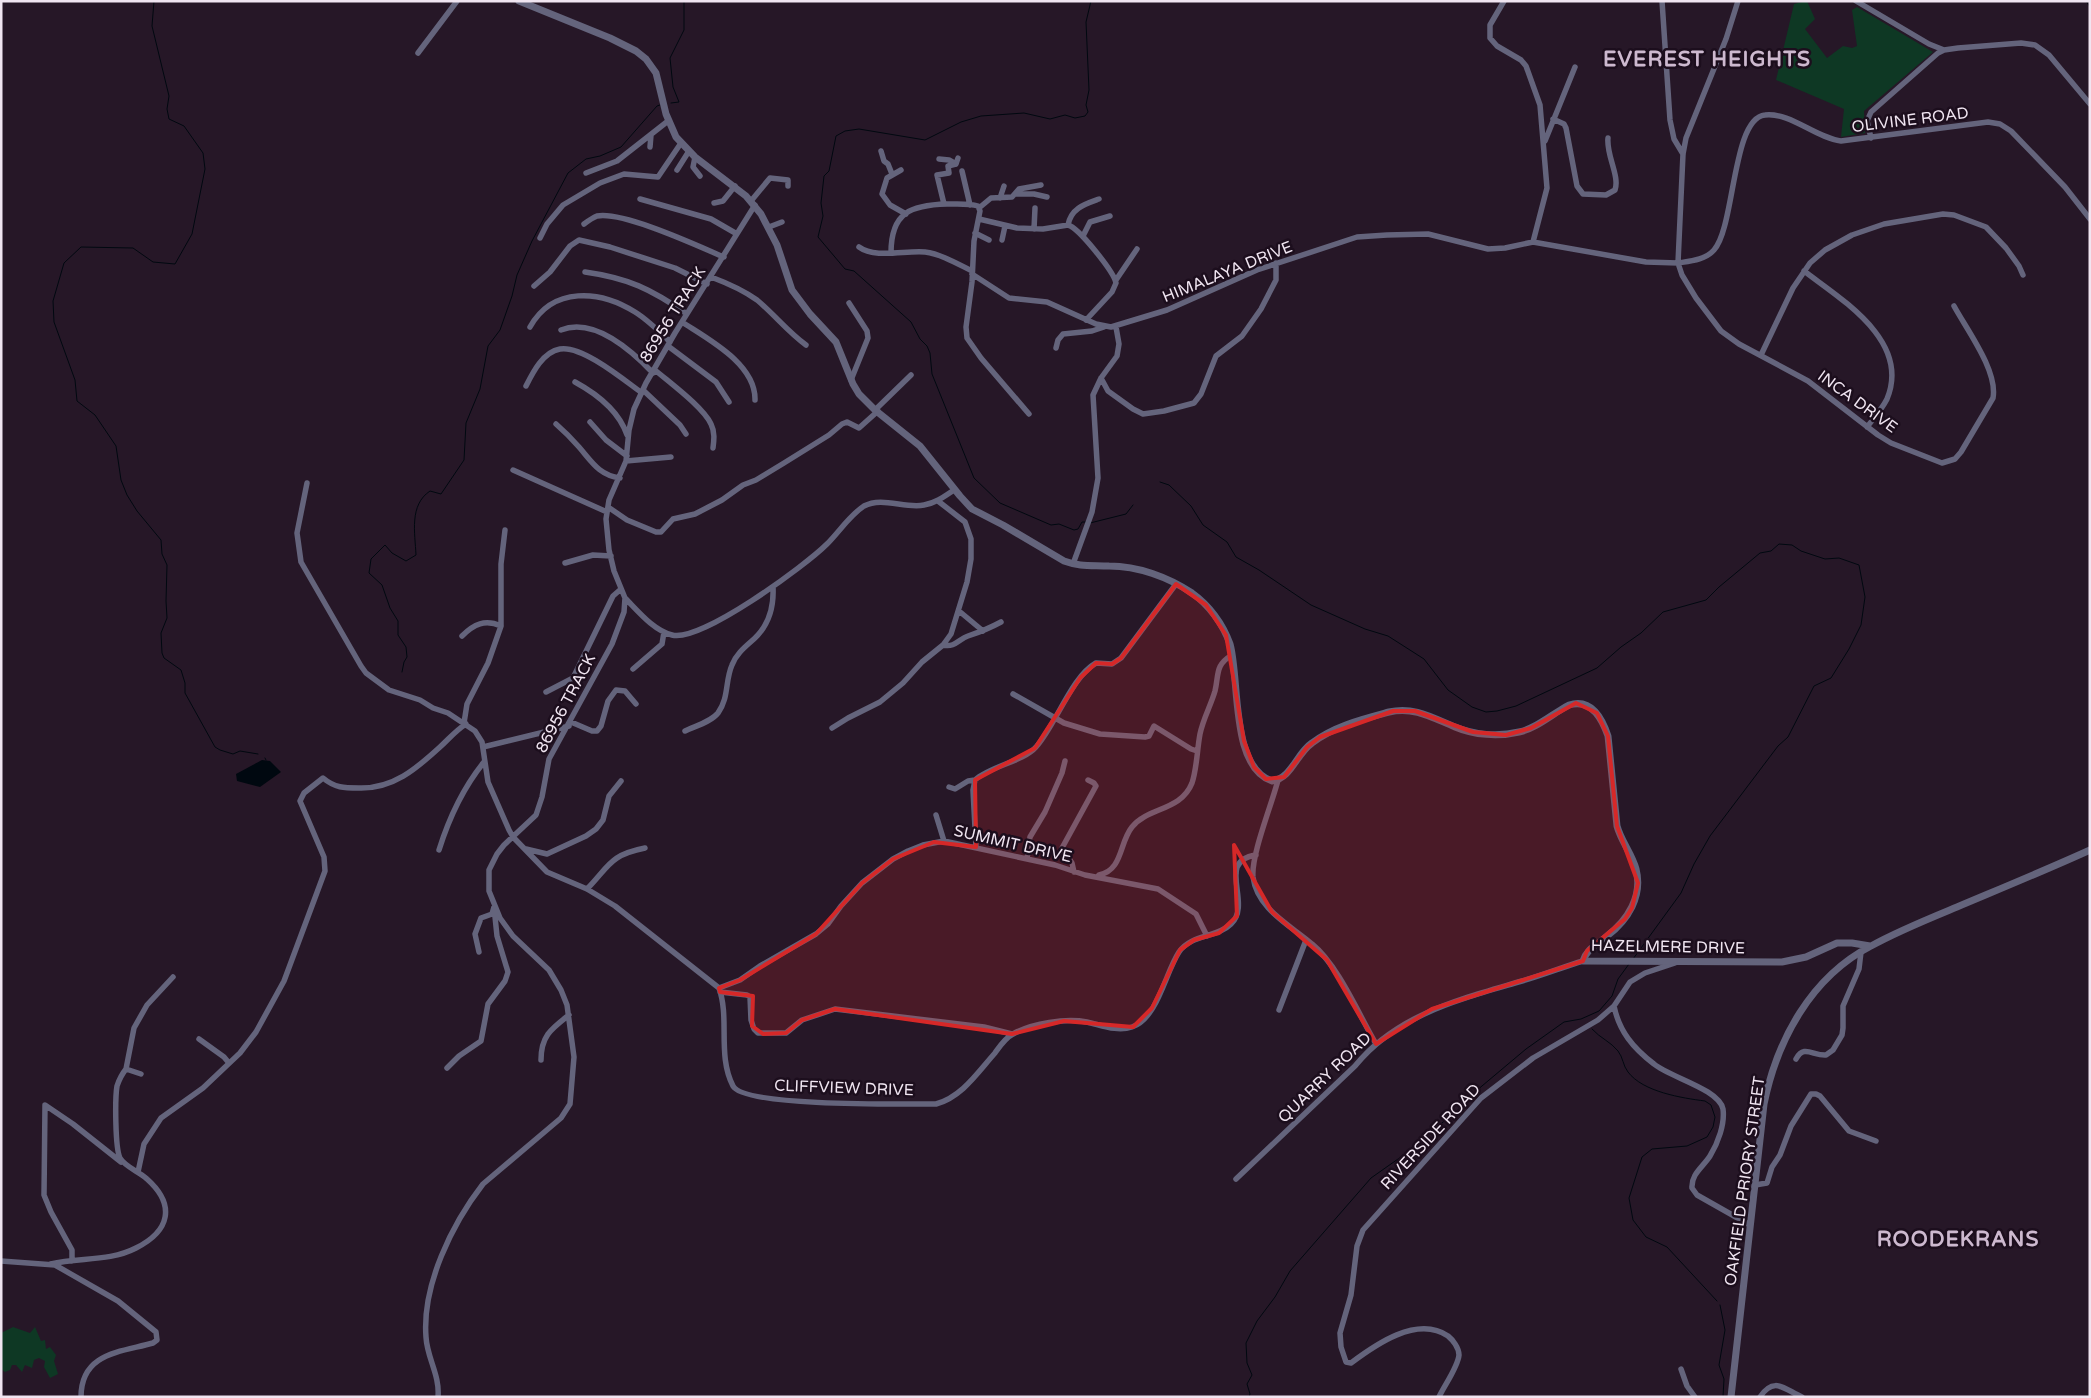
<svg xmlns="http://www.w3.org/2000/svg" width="2091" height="1398" font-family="'Varela Round',sans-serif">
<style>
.green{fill:#0e3824}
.water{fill:#000810}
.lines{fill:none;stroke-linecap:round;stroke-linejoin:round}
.stream{stroke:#000810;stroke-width:1}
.minor{stroke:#64647c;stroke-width:5.5}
.tertiary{stroke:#64647c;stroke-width:7}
.marked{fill:#d62828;fill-opacity:0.2;stroke:#d62828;stroke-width:4;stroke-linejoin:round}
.labels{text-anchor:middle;stroke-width:5;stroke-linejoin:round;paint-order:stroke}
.street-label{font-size:16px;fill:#f0e5f1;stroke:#1c0e1d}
.district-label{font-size:21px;font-weight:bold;letter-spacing:1px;fill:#cdb9cf;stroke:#1c0e1d}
</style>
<rect width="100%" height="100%" fill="#261727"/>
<!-- green -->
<path class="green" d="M1805,1H1807L1815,19L1805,29L1827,58L1843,46L1852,48L1857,46L1852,10L1857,7L1933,52L1864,111L1865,133L1841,137L1844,109L1776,80L1794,4Z
M13,1327L30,1333L35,1327L41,1341L45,1340L46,1349L50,1347L56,1355L54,1361L58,1374L50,1378L44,1367L45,1361L39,1358L34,1360L32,1368L25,1365L22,1372L16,1365H12L10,1370L5,1372L1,1369V1333Z"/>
<!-- water -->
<path class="water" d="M262,760L270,761L281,772L260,787L237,781L236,774Z"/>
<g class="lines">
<!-- stream -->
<path class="stream" d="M154,1L152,26L169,96L167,109L169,119L184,126L203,153L205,169L192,234L175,264L153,262L133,248L81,247L64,263L53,301L54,322L75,380L77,401L95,415L116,446L121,480L127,495L137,511L161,540L162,554L167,565L166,601L167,618L161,633L162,653L164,658L181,670L185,683V693L215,747L220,750L233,754L240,751L258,754
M2086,1L2090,7
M671,103L679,102L673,87L670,58L684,30V1
M1160,482L1169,485L1191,506L1203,525L1227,542L1236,557L1259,570L1311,605L1365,629L1388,636L1424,659L1448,690L1472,707L1486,712L1497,711L1516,706L1597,668L1621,647L1641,633L1663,612L1706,600L1719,587L1760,553L1771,551L1779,544L1792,545L1801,551L1825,559L1839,558L1859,565L1865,597L1861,625L1849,649L1831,678L1814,686L1788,737L1778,746L1710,836L1694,864L1681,893L1633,959
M1086,522H1082L1078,529L1074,530L1059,524L1051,525L1000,503L974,478L932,374L930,353L927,346L920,339L911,322L854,271L845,269L818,237L823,216L821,203L824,176L829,171L836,136L845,131L859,129L925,140L961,122L981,116L1024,113L1050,119L1065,115L1075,118L1085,116L1088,112L1086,105L1089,90L1086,22L1091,1
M1090,523L1126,514L1133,505
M402,672L404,662L407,657L406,647L398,635V621L390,608L382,585L369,573L371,559L385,545L392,553L406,561L416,555C415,533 409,505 430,491L441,494L464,460L466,423L480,389L488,346L500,330L512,296L517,275L532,241L568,173L586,159L600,156L621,147L657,106L660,105
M265,758L266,760
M1592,1029C1600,1038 1611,1042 1618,1051C1623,1057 1623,1066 1628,1072C1643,1092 1682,1098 1705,1101L1711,1105L1715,1117L1713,1127L1707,1137L1687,1146L1652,1149L1642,1157L1629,1198L1633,1220L1646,1237L1667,1247L1717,1301
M1720,1305L1725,1330L1719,1365L1724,1379L1723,1397
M1249,1397L1250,1394L1247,1384L1252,1375L1247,1363L1246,1343L1257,1321L1275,1297L1290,1271L1371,1178L1398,1159L1459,1109L1476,1091L1526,1049L1564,1022L1581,1019L1599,1011L1612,996L1618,979L1629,964"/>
<!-- minor -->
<path class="minor" d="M1504,1L1490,25V38L1497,46L1521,60L1526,66L1540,105L1547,188L1533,242
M1662,1L1670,120L1674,139L1683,154
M1856,1L1929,44L1944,50
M418,53L457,1
M1553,119L1564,124L1566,128L1577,186L1583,194L1606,195L1615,190C1620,176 1606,155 1608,138
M1871,138L1867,121L1871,112L1938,53L1944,50L1958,48L2021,43L2035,45L2049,55L2090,104
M1545,141L1575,67
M650,147L651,135
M881,151L884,161L888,164L892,174
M695,157L693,167L700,176
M939,159L949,160L956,164
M677,170L689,151
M901,170L887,178L882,194L890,205L906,214
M962,171L970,205
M586,173L617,161L668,121
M1016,194H1034L1047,197
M1000,198L1004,186
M640,199L711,219L737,234
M751,201L770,178L788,180V186
M714,203L723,201L735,186
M944,204L937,175L949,173L948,166L956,164L958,158
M979,208L991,198L1012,197L1019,189L1041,185
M979,219L1017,228L1043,229L1068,225C1079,228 1114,272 1116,283L1112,292L1086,320
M584,224C588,221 592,218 597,216C623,211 698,246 724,257
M1068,225C1071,208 1085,204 1099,199
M769,227L782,222
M1034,229L1035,208
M975,233L989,240
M1083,236L1090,222L1110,216
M540,238L547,224L563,205L600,183L624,174L658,177L681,143
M1002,240L1005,226
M859,247C875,259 906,250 925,252C941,254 958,264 972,271
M891,253C891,212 911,205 947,204C957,204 969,203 978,206L980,211L974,241L972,282L966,327L967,338L981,358L1029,414
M1804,271C1842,300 1911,341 1887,399C1882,409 1874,418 1867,427
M585,272C628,278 651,289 687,314
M972,274L1009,298L1047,302L1096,324L1111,327L1167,310L1257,270L1357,237L1387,235L1428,234L1488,249L1505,248L1533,242L1646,262L1678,263L1683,154L1686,138L1726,39L1738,1
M711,277C727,283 743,290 757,300C774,314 787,331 806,345
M1116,280L1137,249
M534,286L550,272L570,246L579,240L610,247L675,268L707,284
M849,303L867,331L868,338L851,380
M1954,306C1967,330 1998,371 1993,398L1961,452L1955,459L1942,463L1891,443L1878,435L1808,381L1739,344L1721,331L1696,298L1682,275L1678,263C1691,261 1705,260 1714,250C1735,227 1732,118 1765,115C1790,112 1816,138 1841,141L1988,122L2000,124L2011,131L2065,187L2090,219
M682,322C708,339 756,364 755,400
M530,327C553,286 600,290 635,312C648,320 659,331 670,342
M561,330C594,317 631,350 653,373
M668,346L716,382L729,402
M1056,348L1058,340L1063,334L1092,331L1104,327
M1761,355L1793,288L1810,263L1825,250L1852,235L1884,224L1943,214L1954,215L1986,227L2006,248L2019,266L2023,275
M655,370C670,383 703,407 711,424C715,432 714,440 713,448
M1101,378L1108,391L1133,409L1143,414L1164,411L1194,403L1201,394L1216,356L1242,336L1261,309L1276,280V263
M575,382C597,394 619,411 627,435
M526,386C533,372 543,352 560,349C582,345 624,380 642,393
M643,390L680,425L686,434
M875,410L911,375
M590,422L606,440L627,456
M556,424C564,431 572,439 579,447C592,462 599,475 620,478
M626,461L671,457
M513,470L607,512
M307,483L297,533L301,562L361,666L366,673L389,690L420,700L433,708L448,713L475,731L482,742L488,782L509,830L513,837L547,872L587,889L615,906L719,988C730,1019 717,1055 733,1086C744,1107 907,1104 936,1104C962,1097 978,1072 995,1053C1000,1046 1005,1038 1013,1034C1032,1023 1066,1018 1087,1022C1101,1025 1117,1032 1132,1027C1158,1018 1165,973 1179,952C1191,934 1217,938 1231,924C1253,903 1215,861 1256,855
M608,507L627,520L656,532H661L673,519L695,514L722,500L743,485L756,480L784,463L829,435L842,424L847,422L859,428L878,411
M565,563L593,555L611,556
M1073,564L1092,512L1098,478L1093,395L1101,378L1117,356L1119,344L1116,327
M625,598C638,611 653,630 672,635C700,643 805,566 827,544C839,532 850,515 864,506C882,496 905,509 924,505C936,503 945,496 954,490
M959,611L983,631
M462,636C474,624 485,619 501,626
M943,645C955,648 959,639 968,636C980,632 990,628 1001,622
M633,669L662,644L664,632
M546,692L573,678L613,596L621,589
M1013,694L1064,723L1100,734L1145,737L1149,736L1154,726L1191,749L1197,751
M571,722L592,731H597L601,726L608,701L616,690L625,691L636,704
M464,723L467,704L488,663L501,626V564L505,530
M832,728L848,718L880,702L903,683L922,662L943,645L951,634L967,582L971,559V539L965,522L938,501
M685,731C695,726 711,722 718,713C729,698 725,681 732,665C736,654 745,647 754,639C768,626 774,607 773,587
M483,747L569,726
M1278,780C1272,804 1251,855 1253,877C1257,909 1290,925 1312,944C1338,965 1359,1015 1376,1044
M949,787L955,789L968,781L975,780
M936,815L944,841
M976,847L973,790L975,780C990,766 1023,762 1036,747C1056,725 1071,677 1096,663L1112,664L1121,658L1176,584
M526,849L547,854L586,836L596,829L603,820L609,796L621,781
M439,850C449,818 463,788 484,762
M1027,859L1030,837L1045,812L1062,773L1065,761
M1074,872L1072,863L1062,848L1096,786L1094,783L1088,780
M1099,875C1123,870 1119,843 1132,827C1148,807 1181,811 1192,783C1197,768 1197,750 1200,734C1203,719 1211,705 1215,691C1219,674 1215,665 1232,655
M587,889C610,865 610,855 645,848
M719,988L740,980L760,966L816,934L828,924L841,906L862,883L893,859L908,851L923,845L944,841L1055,865L1085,875L1158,889L1196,914L1207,936
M720,992L747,995L750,997L751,1020L754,1029L758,1033H786L802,1020L835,1009L984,1027L1012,1034
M1614,1006C1619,1031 1633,1048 1654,1064C1669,1077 1719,1089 1723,1109C1725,1124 1718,1143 1710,1156C1703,1167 1691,1174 1692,1188L1697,1195L1750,1225
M1279,1010L1306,940
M199,1039L224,1057L229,1063
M1796,1059C1804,1044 1813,1056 1826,1055L1833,1050L1842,1035L1843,1028V1006L1859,969L1861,952
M541,1060C541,1036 551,1029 569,1015
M447,1068L459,1056L481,1041L488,1004L505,981L508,972L497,936L494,907L492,914L481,918L475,934L479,952
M126,1069L134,1028L147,1005L173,977
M138,1172L144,1144L161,1118L203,1088L240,1053L256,1032L284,981L325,871L324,857L300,801L304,793L323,778C335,788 344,788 359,788C393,789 416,769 440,747C449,739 455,731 466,724
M1236,1179L1355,1066C1397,1014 1461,999 1522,981C1543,975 1563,967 1583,961
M1755,1185L1767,1183L1772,1167L1780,1155L1791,1126L1811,1094H1816L1820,1096L1849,1131L1876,1141
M1,1261L55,1265L118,1301L156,1332L157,1340L153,1343C122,1352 81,1352 81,1397
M72,1261V1250L51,1212L44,1195L45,1105L73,1124L121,1162
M51,1264C79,1257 109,1262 136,1248C170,1231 176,1205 147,1179C140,1172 125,1167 120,1158C115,1148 115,1098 117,1086C119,1080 122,1074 126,1069L141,1074
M1681,1369L1687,1386L1695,1397
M438,1397C440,1375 427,1358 426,1337C422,1285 452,1224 483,1184L561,1118L570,1104L574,1057L567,1005L561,990L549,970L513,936L500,918L489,891V870L497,854L504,845L536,815L542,797L549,759L612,644L624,612L625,598L614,571L609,550L606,519L609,500L626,461L629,430L634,409L646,383L675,333L755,205
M1439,1397C1444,1386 1458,1367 1459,1355C1459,1348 1453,1340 1448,1336C1417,1315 1375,1345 1351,1363L1346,1362L1341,1347L1340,1333L1351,1295L1357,1246L1363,1230L1481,1098L1533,1058L1598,1020L1614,1006L1630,982L1645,973L1675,963
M1760,1397C1774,1376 1784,1389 1802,1397"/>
<!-- tertiary -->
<path class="tertiary" d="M519,1L610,38L636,51L646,59L656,73L666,114L676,137L695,157L746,196L761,214L777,245L792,290L810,314L836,342L853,384L859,394L875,410L920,446L960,496L972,509L1003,525L1064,561C1080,567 1093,565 1109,566C1138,566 1168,577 1192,593C1209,605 1223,624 1230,644C1240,679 1230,767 1272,781C1292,778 1296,754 1312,743C1334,726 1363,719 1389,712C1414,706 1433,718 1455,727C1474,735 1498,737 1519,732C1537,728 1552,714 1569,705C1591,698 1602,718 1608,736L1617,826C1621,841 1632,854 1636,869C1643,896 1628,920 1607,936C1597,945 1587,948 1583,961L1782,962L1806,957L1837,943H1852L1870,946
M1731,1397L1764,1104C1777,1040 1811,977 1871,946C1898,931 1928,919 1957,907C2002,888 2046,870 2090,850"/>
</g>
<!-- marked area -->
<path class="marked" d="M1176,584L1206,605L1226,635L1244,741L1254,767L1266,779L1284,777L1307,747L1320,737L1393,711H1415L1473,732L1506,735L1531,728L1576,703L1597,713L1608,736L1617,826L1638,883L1632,908L1625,919L1587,951L1583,961L1432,1009L1376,1044L1327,960L1272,912L1234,845L1237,916L1219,933L1194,940L1180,950L1152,1008L1133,1027L1064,1021L1012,1034L835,1009L802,1020L786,1033L763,1034L752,1026L753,996L720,992L719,988L740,980L816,934L862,883L893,859L934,842L976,847L975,780L1035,748L1080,678L1096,663L1112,664L1121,658Z"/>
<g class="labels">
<!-- street labels -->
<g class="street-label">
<text transform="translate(1910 119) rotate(-7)" y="6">OLIVINE ROAD</text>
<text transform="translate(1227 271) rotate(-22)" y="6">HIMALAYA DRIVE</text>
<text transform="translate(672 314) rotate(-58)" y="6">86956 TRACK</text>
<text transform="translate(1858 401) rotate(36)" y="6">INCA DRIVE</text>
<text transform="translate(565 703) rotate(-62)" y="6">86956 TRACK</text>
<text transform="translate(1013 843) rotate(13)" y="6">SUMMIT DRIVE</text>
<text transform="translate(1668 946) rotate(1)" y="6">HAZELMERE DRIVE</text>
<text transform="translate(1324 1077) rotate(-44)" y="6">QUARRY ROAD</text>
<text transform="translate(844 1087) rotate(2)" y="6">CLIFFVIEW DRIVE</text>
<text transform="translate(1430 1136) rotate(-47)" y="6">RIVERSIDE ROAD</text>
<text transform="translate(1744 1181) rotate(-82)" y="6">OAKFIELD PRIORY STREET</text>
</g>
<!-- district labels -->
<g class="district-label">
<text x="1707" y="66">EVEREST HEIGHTS</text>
<text x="1958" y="1246">ROODEKRANS</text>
</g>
</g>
<!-- border -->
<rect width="2091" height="1398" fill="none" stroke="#f0e5f1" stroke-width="5"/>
</svg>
